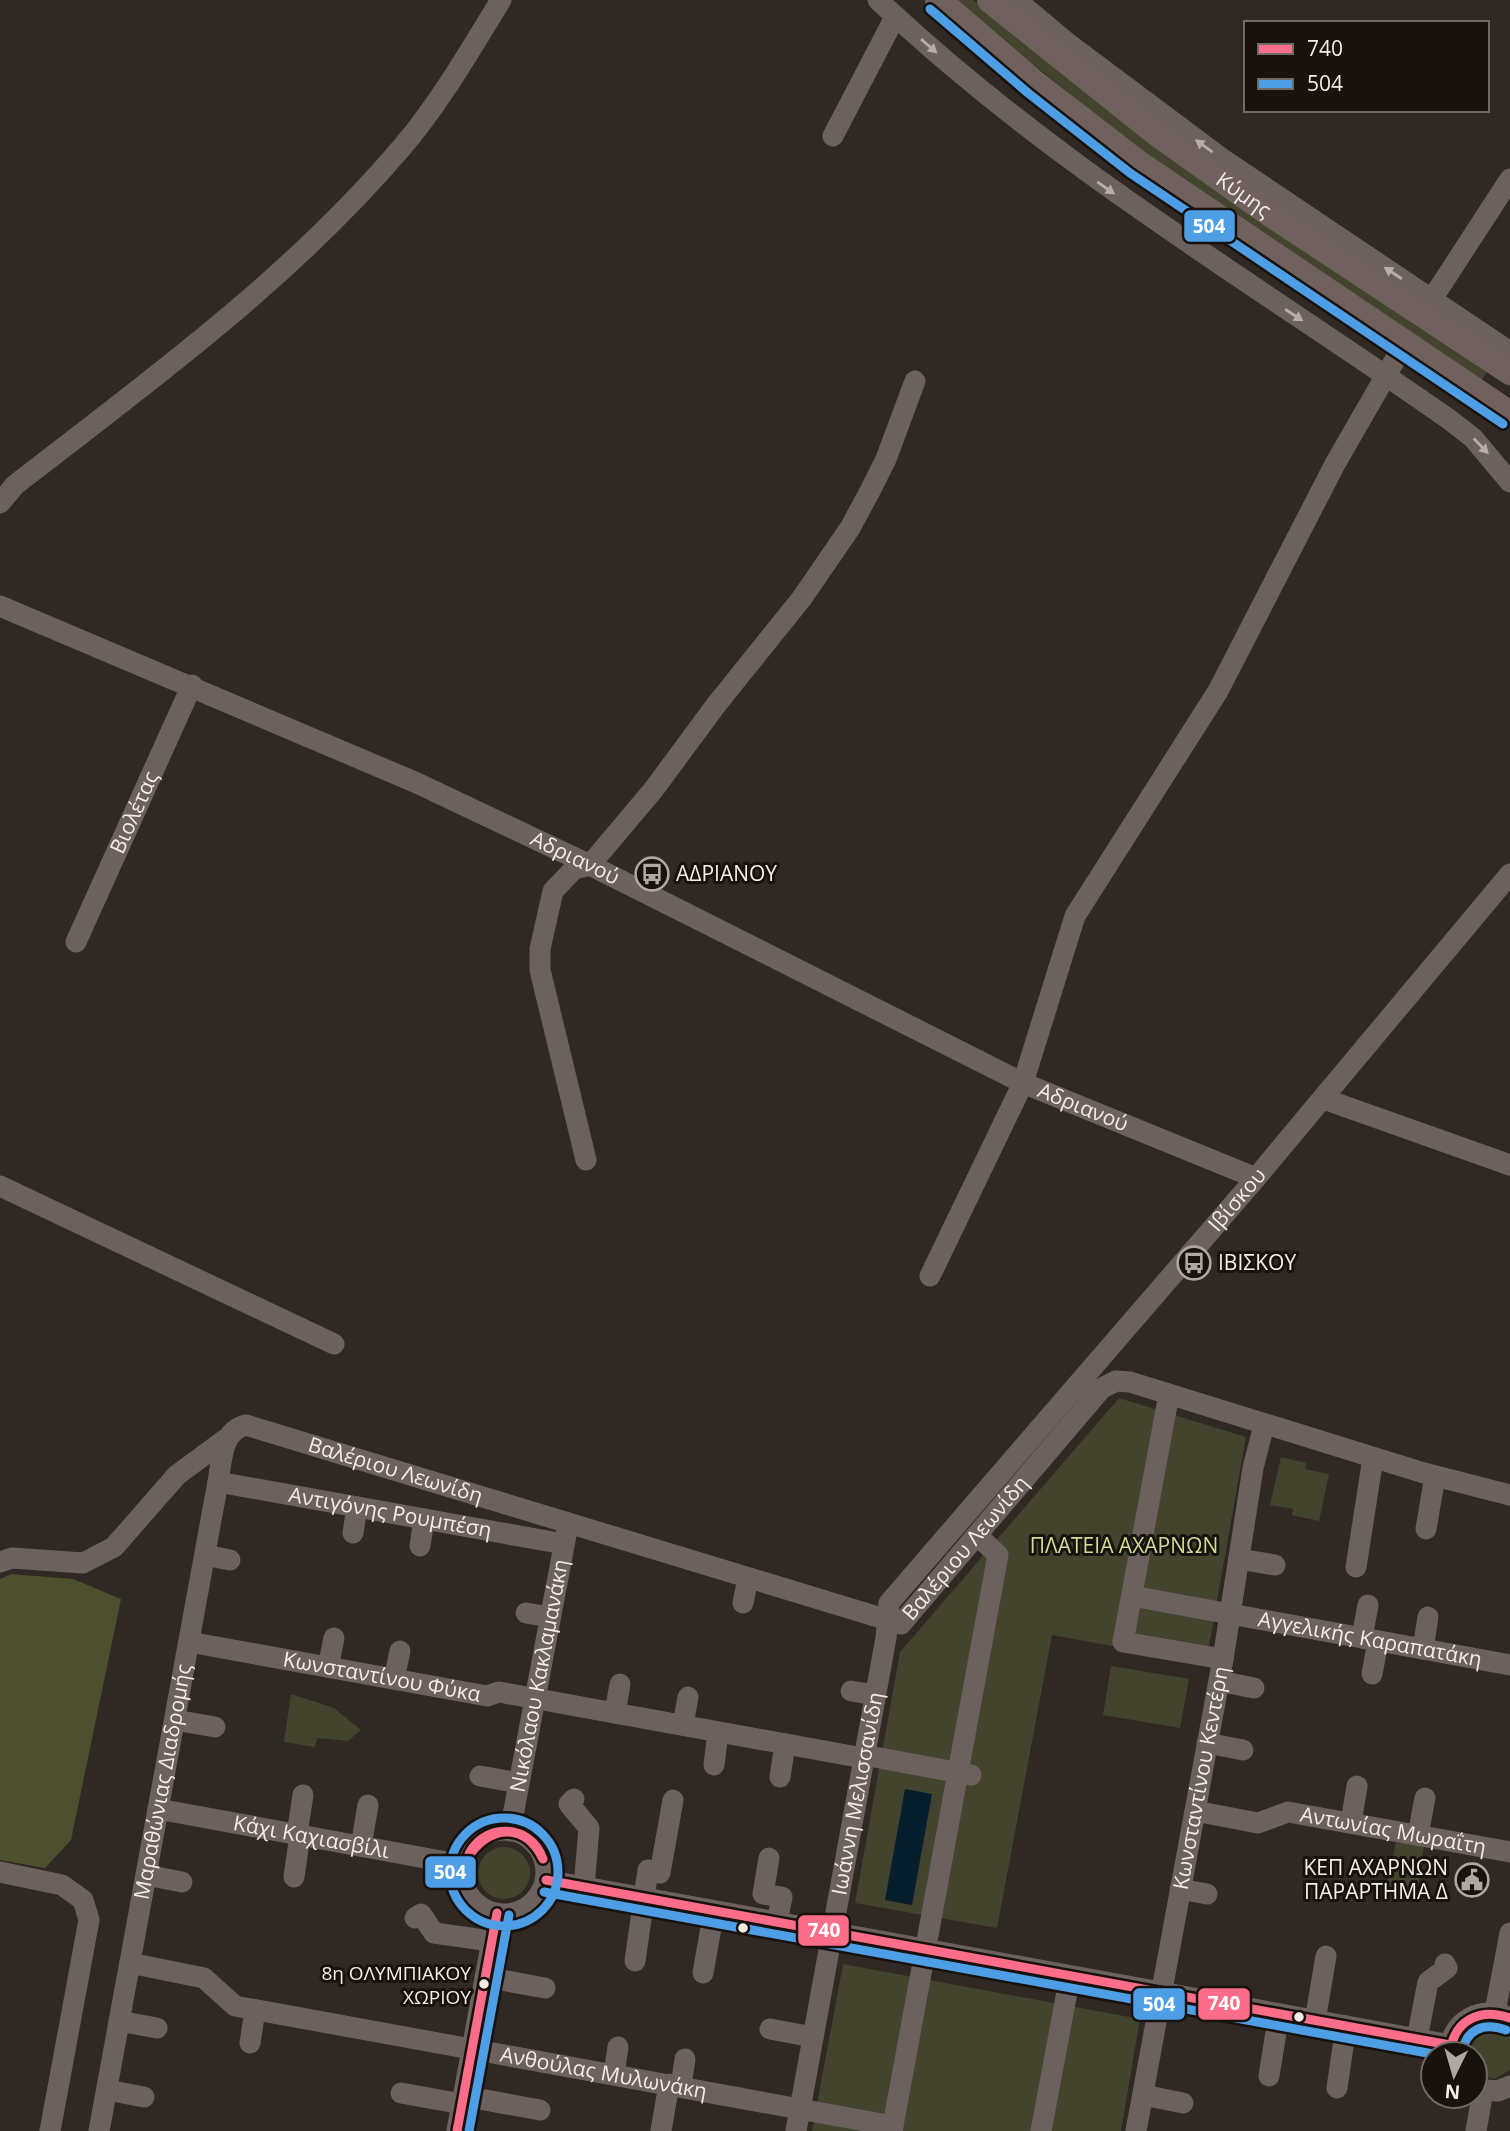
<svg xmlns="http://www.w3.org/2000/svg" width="1510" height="2131" font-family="'Open Sans',sans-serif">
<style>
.green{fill:#42442d}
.forest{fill:#4d502e}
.water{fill:#071f2d}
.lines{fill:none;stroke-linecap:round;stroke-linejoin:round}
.minor{stroke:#6d615f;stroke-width:21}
.major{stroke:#70615e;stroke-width:26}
.bus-1-casing{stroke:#18120e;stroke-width:14}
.bus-2-casing{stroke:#18120e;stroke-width:14}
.bus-1{stroke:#fb6d88;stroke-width:9}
.bus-2{stroke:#4d9ee5;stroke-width:9}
.oneway{fill:#b7ada9}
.bus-dot{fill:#f4ece5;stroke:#18120e;stroke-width:2.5}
.labels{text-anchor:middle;stroke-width:6;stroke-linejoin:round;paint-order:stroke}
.bus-label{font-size:19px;fill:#f4ece5;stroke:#18120e;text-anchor:end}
.street-label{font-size:21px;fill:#f4ece5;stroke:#18120e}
.poi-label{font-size:21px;fill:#f4ece5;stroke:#18120e;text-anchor:start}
.park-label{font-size:21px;fill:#d0d996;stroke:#18120e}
.line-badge{stroke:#18120e;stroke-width:2.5}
.badge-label{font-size:19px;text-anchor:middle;font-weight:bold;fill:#fff}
</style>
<rect width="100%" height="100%" fill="#302923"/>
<!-- green -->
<path class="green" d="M954,0H973L1154,146L1488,370L1481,381L1146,155Z
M1119,1398L1246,1437L1206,1663L1052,1635L997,1928L855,1903L900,1652Z
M1281,1457L1306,1463L1305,1469L1329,1474L1319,1521L1292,1515L1293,1509L1270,1505Z
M1111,1666L1189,1679L1180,1728L1103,1715Z
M291,1694L334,1708L361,1730L348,1741L317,1738L315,1747L284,1742Z
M1396,1842L1424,1846L1417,1894L1386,1889Z
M478 1873a26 26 0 1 1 52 0a26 26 0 1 1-52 0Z
M843,1964L1140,2019L1121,2131H812Z
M1487,2027L1503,2030L1510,2036V2070L1494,2079L1475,2074V2054H1464L1472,2034Z"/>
<!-- forest -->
<path class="forest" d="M11,1574L73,1579L121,1599L71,1840L45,1868L0,1860V1579Z"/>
<!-- water -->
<path class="water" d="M905,1789L932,1794L912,1905L885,1900Z"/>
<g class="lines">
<!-- minor -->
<g class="minor">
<path d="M878,0C1051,164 1256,284 1450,420L1473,438L1510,482"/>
<path d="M1016,0L1070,45L1221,158L1510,352"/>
<path d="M833,136L895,17"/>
<path d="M1432,299L1510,179"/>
<path d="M0,503L15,485C152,379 290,279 403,146C441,101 470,50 501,0"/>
<path id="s1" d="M0,606L417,783L590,865L1023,1083L1256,1178"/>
<path id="s2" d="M76,942L192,685"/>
<path d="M1324,1099L1510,1165"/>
<path d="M586,1160L540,970V949L553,891L574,869L590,865L654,789L716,705L802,598L850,528L870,491L886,459L915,381"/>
<path d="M0,1186L334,1344"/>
<path d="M930,1276L1023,1083L1075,916L1218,691L1335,464L1404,344"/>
<path d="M1169,1394L1123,1642L1223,1659"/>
<path id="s3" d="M218,1482L564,1544"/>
<path d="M1426,1529L1435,1476"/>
<path d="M353,1533L357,1507"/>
<path d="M420,1546L424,1519"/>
<path d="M205,1555L230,1560"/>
<path d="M1239,1559L1275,1565"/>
<path d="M0,1562L12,1558L83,1563L114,1547L177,1475L226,1439"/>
<path d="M1356,1567L1373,1458"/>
<path id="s4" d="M1132,1596L1510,1665"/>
<path d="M743,1603L748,1578"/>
<path d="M526,1613L550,1617"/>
<path d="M1362,1638L1368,1605"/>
<path id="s5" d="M189,1642L487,1696L499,1692L863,1758"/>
<path d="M1423,1649L1428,1617"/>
<path d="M328,1667L334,1638"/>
<path d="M1372,1674L1378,1641"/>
<path d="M394,1679L400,1651"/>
<path d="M1219,1681L1254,1688"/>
<path d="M851,1691L875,1695"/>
<path d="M615,1713L620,1684"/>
<path d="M175,1720L215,1727"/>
<path d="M683,1725L688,1697"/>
<path d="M1207,1743L1243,1750"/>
<path d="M864,1755L971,1775"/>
<path d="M714,1765L718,1732"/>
<path d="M480,1776L519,1783"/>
<path d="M780,1777L785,1744"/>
<path d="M574,1799L569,1804L589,1828L584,1887"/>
<path id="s6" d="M158,1809L463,1865"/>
<path id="s7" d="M1195,1811L1258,1823L1288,1812L1510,1852"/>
<path d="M1351,1823L1357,1786"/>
<circle cx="504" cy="1872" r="42"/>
<path id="s8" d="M510,1831L567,1530"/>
<path d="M297,1834L303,1795"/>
<path d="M1418,1835L1425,1798"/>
<path d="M361,1846L368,1805"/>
<path d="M769,1858L763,1894L782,1897L777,1922"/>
<path d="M0,1872L62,1885L83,1900L89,1920L50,2131"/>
<path d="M146,1875L182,1882"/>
<path d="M294,1877L300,1835"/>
<path d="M546,1880L1450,2045"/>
<path d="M1180,1889L1207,1894"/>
<path d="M415,1918L421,1914L434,1933L491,1941"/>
<path d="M635,1961L648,1870L660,1873L673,1800"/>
<path id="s9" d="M130,1963L204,1978L235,2006L893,2126"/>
<path d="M703,1973L714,1911"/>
<path d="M485,1977L545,1988"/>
<path d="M1495,2012L1510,1933"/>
<path d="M119,2021L157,2028"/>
<path d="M1315,2021L1326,1956"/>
<path d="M770,2029L813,2037"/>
<path d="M1417,2039L1428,1982L1447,1968L1445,1964"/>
<path d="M250,2043L255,2010"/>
<path d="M1450,2054C1449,2021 1482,2004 1510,2018"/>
<path d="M614,2074L618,2047"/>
<path d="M1269,2076L1279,2014"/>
<path d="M681,2086L685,2059"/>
<path d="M1337,2088L1346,2026"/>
<path d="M1475,2089L1498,2091L1510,2086"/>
<path d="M107,2090L144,2097"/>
<path d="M401,2093L462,2104"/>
<path d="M1143,2095L1183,2103"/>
<path d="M463,2096L540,2110"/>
<path id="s10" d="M99,2131L218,1482C222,1460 221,1431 246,1425L901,1624L1102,1388L1116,1381L1130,1382L1424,1473L1510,1495"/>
<path d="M457,2131L497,1913"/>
<path d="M661,2131L669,2084"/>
<path id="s11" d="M796,2131L886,1638L889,1603L1256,1178L1510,874"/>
<path d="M892,2131L998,1555L978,1536"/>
<path d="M1041,2131L1070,1976"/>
<path id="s12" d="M1136,2131L1223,1659L1253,1468L1264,1425"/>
<path d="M1476,2131L1483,2091"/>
</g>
<!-- major -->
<g class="major">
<path d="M938,0L1036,84L1138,163L1510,414"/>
<path id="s13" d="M990,0L1159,135L1266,211L1510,372"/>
</g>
<defs>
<path id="bus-1" d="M467,1859C479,1823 530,1821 543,1859
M467,1859C487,1826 524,1820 543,1859
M546,1880L1450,2045
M1450,2054C1453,2021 1479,2007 1510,2018
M457,2131L497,1913"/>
<path id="bus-2" d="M930,9L1028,93L1130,173L1503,424
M450 1872a54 54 0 1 1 108 0a54 54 0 1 1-108 0Z
M544,1892L1433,2054
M1462,2054C1465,2029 1484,2022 1506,2030
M469,2131L509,1915"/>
</defs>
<!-- bus-1 casing -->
<use href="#bus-1" class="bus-1-casing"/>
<!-- bus-2 casing -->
<use href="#bus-2" class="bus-2-casing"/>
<!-- bus-1 -->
<use href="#bus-1" class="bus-1"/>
<!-- bus-2 -->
<use href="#bus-2" class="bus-2"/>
</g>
<!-- one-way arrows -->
<defs><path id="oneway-solid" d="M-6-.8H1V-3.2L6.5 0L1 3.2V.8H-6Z" transform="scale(1.75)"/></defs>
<g class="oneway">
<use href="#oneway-solid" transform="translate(929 46) rotate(41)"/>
<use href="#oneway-solid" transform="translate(1204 146) rotate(-144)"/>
<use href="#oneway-solid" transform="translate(1106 188) rotate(35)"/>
<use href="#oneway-solid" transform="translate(1393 273) rotate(-147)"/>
<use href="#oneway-solid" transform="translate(1294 315) rotate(33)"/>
<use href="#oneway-solid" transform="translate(1481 446) rotate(46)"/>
</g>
<!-- icons -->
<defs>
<symbol id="bus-ring" viewBox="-11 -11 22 22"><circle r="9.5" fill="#18120e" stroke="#afa8a1" stroke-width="1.5"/><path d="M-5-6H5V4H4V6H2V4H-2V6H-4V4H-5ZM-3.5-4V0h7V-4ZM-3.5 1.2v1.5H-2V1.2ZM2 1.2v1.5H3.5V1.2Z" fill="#afa8a1"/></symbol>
<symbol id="civic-ring" viewBox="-11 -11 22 22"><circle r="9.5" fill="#18120e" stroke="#afa8a1" stroke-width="1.5"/><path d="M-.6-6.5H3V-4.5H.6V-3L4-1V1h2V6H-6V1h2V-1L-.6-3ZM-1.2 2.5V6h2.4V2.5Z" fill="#afa8a1"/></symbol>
</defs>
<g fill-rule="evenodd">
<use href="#bus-ring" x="633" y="855" width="38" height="38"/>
<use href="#bus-ring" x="1175" y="1244" width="38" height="38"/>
<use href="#civic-ring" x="1453" y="1861" width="38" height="38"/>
</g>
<!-- markers -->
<g class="bus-dot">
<circle cx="743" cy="1928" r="6"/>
<circle cx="484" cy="1984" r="6"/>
<circle cx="1299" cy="2017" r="6"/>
</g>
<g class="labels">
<!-- bus labels -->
<g class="bus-label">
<text x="471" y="1980">8η ΟΛΥΜΠΙΑΚΟΥ<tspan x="471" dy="24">ΧΩΡΙΟΥ</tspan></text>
</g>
<!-- street labels -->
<g class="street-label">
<text dy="7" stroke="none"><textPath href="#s13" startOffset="320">Κύμης</textPath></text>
<text dy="7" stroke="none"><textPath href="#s2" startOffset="142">Βιολέτας</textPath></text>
<text dy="7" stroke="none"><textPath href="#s1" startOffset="628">Αδριανού</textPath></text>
<text dy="7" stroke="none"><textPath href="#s1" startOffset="1194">Αδριανού</textPath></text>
<text dy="7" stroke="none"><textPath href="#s11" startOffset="1069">Ιβίσκου</textPath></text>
<text dy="7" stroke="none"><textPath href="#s10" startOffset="884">Βαλέριου Λεωνίδη</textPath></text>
<text dy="7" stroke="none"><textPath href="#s3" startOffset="175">Αντιγόνης Ρουμπέση</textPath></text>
<text dy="7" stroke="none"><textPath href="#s10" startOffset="1512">Βαλέριου Λεωνίδη</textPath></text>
<text dy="7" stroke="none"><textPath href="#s4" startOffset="242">Αγγελικής Καραπατάκη</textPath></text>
<text dy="7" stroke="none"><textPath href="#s5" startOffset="196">Κωνσταντίνου Φύκα</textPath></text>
<text dy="7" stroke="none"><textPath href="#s8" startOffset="158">Νικόλαου Κακλαμανάκη</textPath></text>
<text dy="7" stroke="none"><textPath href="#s12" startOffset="359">Κωνσταντίνου Κεντέρη</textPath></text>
<text dy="7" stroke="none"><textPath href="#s10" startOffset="355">Μαραθώνιας Διαδρομής</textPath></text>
<text dy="7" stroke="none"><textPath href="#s11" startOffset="343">Ιωάννη Μελισσανίδη</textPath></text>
<text dy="7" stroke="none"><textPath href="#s7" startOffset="203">Αντωνίας Μωραΐτη</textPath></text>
<text dy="7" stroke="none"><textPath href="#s6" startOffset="156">Κάχι Καχιασβίλι</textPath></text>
<text dy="7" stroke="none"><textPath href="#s9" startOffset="492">Ανθούλας Μυλωνάκη</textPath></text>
</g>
<!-- poi labels -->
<g class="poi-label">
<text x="676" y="881">ΑΔΡΙΑΝΟΥ</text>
<text x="1218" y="1270">ΙΒΙΣΚΟΥ</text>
<text x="1448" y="1875" text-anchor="end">ΚΕΠ ΑΧΑΡΝΩΝ<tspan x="1448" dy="24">ΠΑΡΑΡΤΗΜΑ Δ</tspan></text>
</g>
<!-- park labels -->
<g class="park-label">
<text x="1124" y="1553">ΠΛΑΤΕΙΑ ΑΧΑΡΝΩΝ</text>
</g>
</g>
<g class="line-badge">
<rect x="1183" y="209" width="53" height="34" rx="7" fill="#4d9ee5"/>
<rect x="424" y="1855" width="53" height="34" rx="7" fill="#4d9ee5"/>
<rect x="797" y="1914" width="53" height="33" rx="7" fill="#fb6d88"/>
<rect x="1197" y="1987" width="54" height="34" rx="7" fill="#fb6d88"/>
<rect x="1132" y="1987" width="54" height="34" rx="7" fill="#4d9ee5"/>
</g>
<g class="badge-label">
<text x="1209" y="233">504</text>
<text x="450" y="1879">504</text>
<text x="824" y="1937">740</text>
<text x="1224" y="2010">740</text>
<text x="1159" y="2011">504</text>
</g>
<!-- legend -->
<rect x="1244" y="21" width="245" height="91" fill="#18120e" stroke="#706964" stroke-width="2"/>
<rect x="1258" y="44" width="35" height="10" fill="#fb6d88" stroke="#706964" stroke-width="2"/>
<text x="1307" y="56" font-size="21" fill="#f4ece5">740</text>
<rect x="1258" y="79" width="35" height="10" fill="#4d9ee5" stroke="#706964" stroke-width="2"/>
<text x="1307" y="91" font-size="21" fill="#f4ece5">504</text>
<!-- north arrow -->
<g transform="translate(1454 2075) rotate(185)"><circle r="33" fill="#18120e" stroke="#706964" stroke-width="2"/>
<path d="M0-5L12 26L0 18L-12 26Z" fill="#afa8a1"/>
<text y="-10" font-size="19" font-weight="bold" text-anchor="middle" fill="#f4ece5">N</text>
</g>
</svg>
